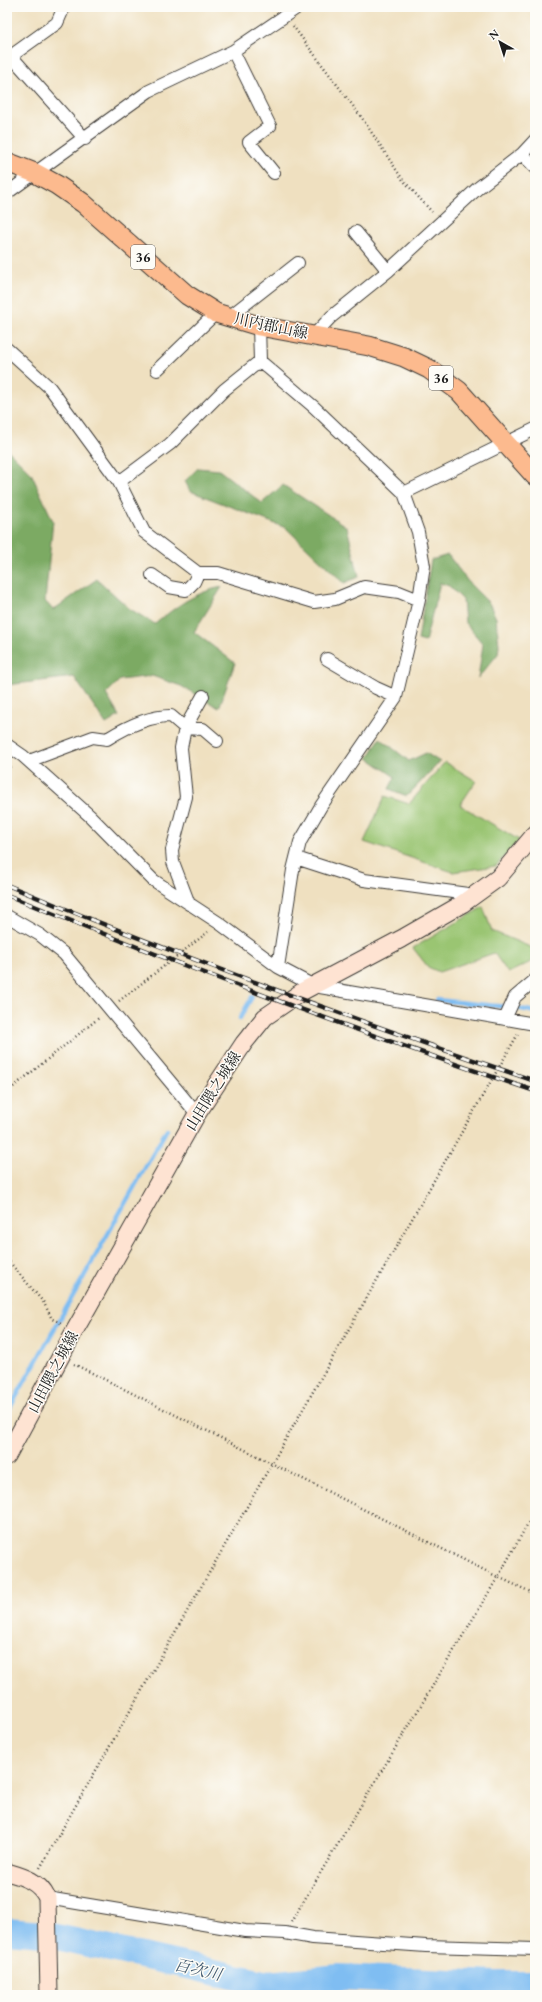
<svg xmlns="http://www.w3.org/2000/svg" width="542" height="2002" font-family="'EB Garamond','Noto Serif JP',serif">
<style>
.green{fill:#9ac572;stroke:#5b7047}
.forest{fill:#7baa64;stroke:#4c6340}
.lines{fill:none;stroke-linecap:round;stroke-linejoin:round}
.stream{stroke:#7fbdf2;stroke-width:4.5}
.river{stroke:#7fbdf2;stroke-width:26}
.street-casing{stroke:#3c3935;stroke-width:14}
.secondary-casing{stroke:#3c3935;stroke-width:19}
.primary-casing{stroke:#3c3935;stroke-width:21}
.path{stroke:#3c3935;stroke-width:2.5;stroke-dasharray:1 3;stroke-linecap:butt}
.street{stroke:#fff;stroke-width:12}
.secondary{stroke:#fee3d2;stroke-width:17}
.primary{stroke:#fcba8e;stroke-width:19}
.rail-casing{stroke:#1c1c1c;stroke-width:4.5}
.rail{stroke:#fdfcf7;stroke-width:3;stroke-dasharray:9;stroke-linecap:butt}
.labels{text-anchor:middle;stroke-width:3;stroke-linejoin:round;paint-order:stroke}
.shield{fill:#fdfcf7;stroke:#605f5e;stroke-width:1}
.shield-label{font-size:14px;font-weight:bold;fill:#1c1c1c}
.street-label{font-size:15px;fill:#1c1c1c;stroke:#fdfcf7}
.water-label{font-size:16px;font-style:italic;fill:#445c72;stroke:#fdfcf7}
</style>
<rect width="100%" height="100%" fill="#fdfcf7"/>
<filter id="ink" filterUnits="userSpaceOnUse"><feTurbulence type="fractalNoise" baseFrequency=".025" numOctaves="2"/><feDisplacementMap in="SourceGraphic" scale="8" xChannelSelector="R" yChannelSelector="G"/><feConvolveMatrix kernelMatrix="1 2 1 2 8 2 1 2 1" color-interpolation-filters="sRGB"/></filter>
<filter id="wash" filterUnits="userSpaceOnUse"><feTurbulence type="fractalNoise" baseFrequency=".012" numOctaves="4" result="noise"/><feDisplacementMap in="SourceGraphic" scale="16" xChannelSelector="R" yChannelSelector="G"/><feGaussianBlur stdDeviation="0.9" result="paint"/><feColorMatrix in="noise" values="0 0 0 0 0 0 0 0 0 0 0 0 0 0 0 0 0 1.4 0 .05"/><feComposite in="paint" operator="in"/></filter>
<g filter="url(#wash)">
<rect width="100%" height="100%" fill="#efe0c0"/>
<!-- green -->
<path class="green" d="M445,762L476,781L460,805L519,840L496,866L453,872L364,842L385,796L409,804Z
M483,907L492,931L535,949V960L508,973L494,953L439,972L428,967L413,948Z"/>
<!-- forest -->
<path class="forest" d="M7,449L31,473L53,521L45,601L53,610L97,579L130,609L155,624C175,607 195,592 222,587L194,632L235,663L219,708L181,686L152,676L120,680L106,694L119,716L106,724L74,677L7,685Z
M198,468L219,470L262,503L283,485L347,527L359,577L344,583L286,528L190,491L185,481Z
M448,555L470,584L489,603L496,618L499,645L498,654L478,678L483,644L465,623L463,600L449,586L440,583L425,642L418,640L431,560Z
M380,738L409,761L426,753L440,762L407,796L389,789L395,777L368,758Z"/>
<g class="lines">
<!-- stream -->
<path class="stream" d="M437,1000L517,1008L535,1012
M240,1018L252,997
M7,1413L167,1129"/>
<!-- river -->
<path class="river" d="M7,1931L43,1934L268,1984L339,1977L495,1984H535"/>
</g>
</g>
<g filter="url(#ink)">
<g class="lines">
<defs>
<path id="street" d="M64,7L57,23L11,56L85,139
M233,51L270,126L249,142L274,173
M522,154L535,167
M7,193L149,91L233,51L298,7
M356,232L388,271
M229,317L298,263
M259,326L260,361L314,407L404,493L418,532L424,566L419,600L396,697L321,806L300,842L293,870L278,967
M314,335L331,317L388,271L478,188L522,154L535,140
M7,349L50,388L119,482L170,444L224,390L260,361
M157,370L216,313
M119,482L144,532L198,573H218L314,602L335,599L364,587L399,592L419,600
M404,493L535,429
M152,575L169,587L186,590L194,582L198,573
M327,659L376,688L396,697
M7,745L23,756L90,816L153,880L219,923L278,967L314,986L535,1024
M29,761L93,737L107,739C126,727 148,716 171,716L185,728L203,729L217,741
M296,858L364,880L475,895
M189,904L173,862L172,850L186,797L181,748L185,728L203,696
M7,916L40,935L64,954L197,1114
M505,1019L515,997L535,980
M47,1898L245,1931L285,1933L313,1938L426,1946L535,1949"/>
<path id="secondary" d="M7,1456L75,1330L197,1114L244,1043L265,1017L303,991L401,939L462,904L498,878L535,834
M7,1872C24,1877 39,1881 47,1898L49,1995"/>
<path id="primary" d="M7,162L35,173L57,185L83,203L187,295L216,313L259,326L369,346L404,357L429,369L459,391L535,476"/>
</defs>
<!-- street casing -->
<use href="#street" class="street-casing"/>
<!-- secondary casing -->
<use href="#secondary" class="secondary-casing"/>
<!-- primary casing -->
<use href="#primary" class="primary-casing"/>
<!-- path -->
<path class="path" d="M293,26L362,118L403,180L432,212
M7,769L13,764
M119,1001L208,932
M7,1092L100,1017
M7,1259L44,1303L52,1319L61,1323
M74,1364L498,1577L535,1594
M40,1868L518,1034
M291,1922L498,1577L535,1511"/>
<!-- street -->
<use href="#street" class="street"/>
<!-- secondary -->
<use href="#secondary" class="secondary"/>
<!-- primary -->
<use href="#primary" class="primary"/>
<defs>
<path id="rail" d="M7,885C180,957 357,1021 535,1081
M7,895C181,966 357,1032 535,1091"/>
</defs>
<!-- rail casing -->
<use href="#rail" class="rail-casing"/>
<!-- rail -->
<use href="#rail" class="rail"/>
</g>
</g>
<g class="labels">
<!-- shield labels -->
<g class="shield">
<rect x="131" y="245" width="24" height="24" rx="3"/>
<rect x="429" y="366" width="24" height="24" rx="3"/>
</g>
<g class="shield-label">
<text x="143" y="262">36</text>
<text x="441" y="383">36</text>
</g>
<!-- street labels -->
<g class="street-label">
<text transform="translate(271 326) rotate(12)" y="5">川内郡山線</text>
<text transform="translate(213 1091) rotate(-58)" y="5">山田隈之城線</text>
<text transform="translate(53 1372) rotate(-62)" y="5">山田隈之城線</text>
</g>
<!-- water labels -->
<g class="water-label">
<text transform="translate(198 1969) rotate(13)" y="6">百次川</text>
</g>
</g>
<!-- margin -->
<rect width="542" height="2002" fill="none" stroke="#fdfcf7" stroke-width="24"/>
<!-- north arrow -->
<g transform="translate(500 42) rotate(321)" stroke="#fdfcf7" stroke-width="3" paint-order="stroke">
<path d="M0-3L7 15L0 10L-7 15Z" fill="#1c1c1c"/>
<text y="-6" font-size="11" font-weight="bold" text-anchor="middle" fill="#1c1c1c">N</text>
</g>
</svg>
